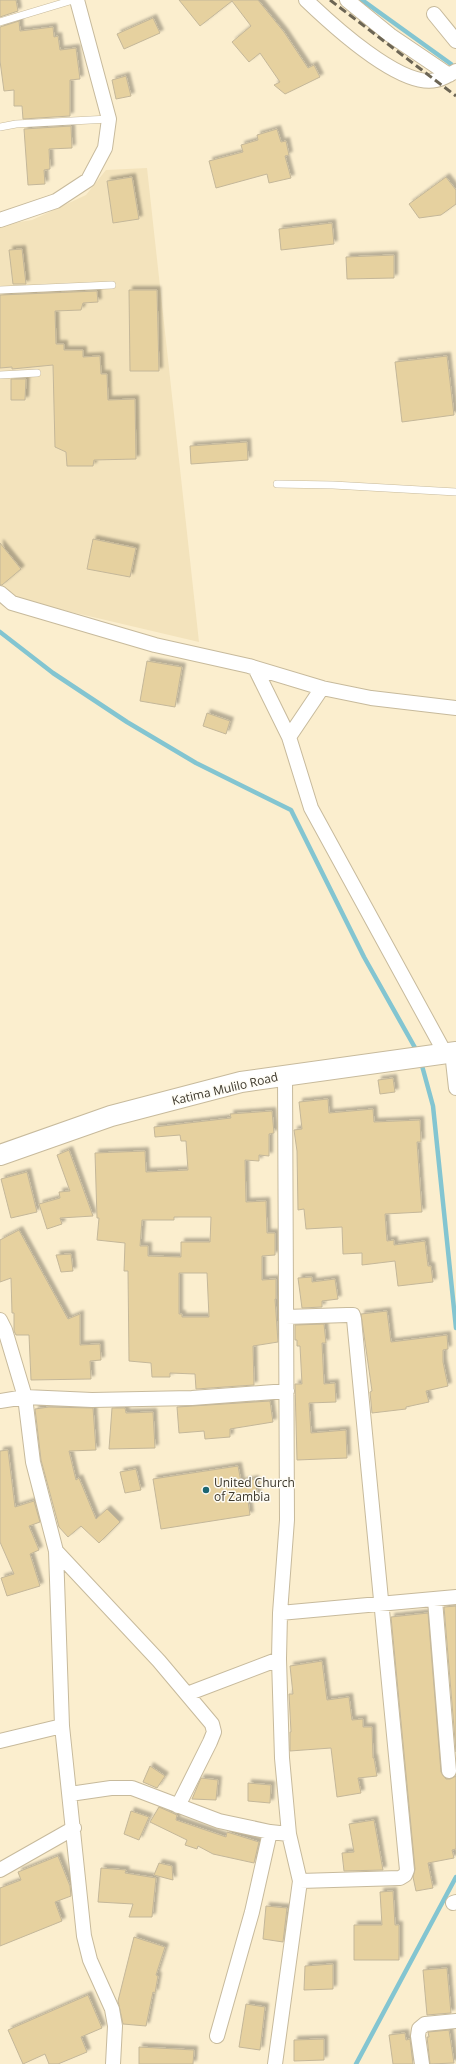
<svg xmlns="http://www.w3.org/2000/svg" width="456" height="2064" font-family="'Open Sans',sans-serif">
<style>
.built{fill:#f3e3bc}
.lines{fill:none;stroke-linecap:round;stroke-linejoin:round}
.stream{stroke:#83c5d1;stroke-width:4.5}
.building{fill:#e6d19f;stroke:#c4b799;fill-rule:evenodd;filter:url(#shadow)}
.lane-casing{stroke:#c7ba9c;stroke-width:8}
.street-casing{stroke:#c7ba9c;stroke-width:16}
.secondary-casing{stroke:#c7ba9c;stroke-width:22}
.lane{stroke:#fff;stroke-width:7}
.street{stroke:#fff;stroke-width:14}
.secondary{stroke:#fff;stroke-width:20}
.rail{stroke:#6c6554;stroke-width:3;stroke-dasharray:8 4;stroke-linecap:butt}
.poi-dot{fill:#1c6672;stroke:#fefcf5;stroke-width:1.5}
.labels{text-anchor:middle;stroke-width:3;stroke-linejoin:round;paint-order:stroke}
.street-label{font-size:12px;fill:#3c372b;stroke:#fefcf5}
.poi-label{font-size:12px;fill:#3c372b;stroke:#fefcf5;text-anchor:start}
</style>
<defs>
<filter id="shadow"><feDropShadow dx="3.5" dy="-3.5" stdDeviation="1" flood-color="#0004"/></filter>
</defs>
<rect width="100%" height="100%" fill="#fbeece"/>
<!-- built -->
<path class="built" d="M147,168L199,642L12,598L0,583V225L32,220L86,195L106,170Z"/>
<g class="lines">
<!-- stream -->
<path class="stream" d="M362,0L451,64
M0,632L53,673L127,722L196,763L291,810L364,957L418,1053
M421,1062L433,1106L456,1328
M356,2064L456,1877"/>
</g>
<!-- building -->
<path class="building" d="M0,0H16L18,11L0,17Z
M179,0H258L284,32L308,68L314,65L320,77L285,94L274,85L280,82L260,53L249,62L232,42L251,26L232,1L200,26Z
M153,18L160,33L124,49L117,34Z
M19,21L20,31L53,27L54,37L58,36L60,50L76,48L80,79L70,80V116L23,119L22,106H14V90L4,91L0,61V27Z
M126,76L131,96L116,99L112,80Z
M71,126L72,148L49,149L50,169L44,170L45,184L28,185L24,129Z
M277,129L281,142L286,141L289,155L285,156L291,178L269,183L267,174L216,188L209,161L243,152L241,145L258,140L257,135Z
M132,177L139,219L113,223L107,181Z
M446,177L456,190V204L441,215L419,218L409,204Z
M332,223L334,244L281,250L279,229Z
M22,249L26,284H13L9,250Z
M394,255V278L347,279L346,257Z
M129,290H157L159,371H130Z
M97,291L98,302L83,303L81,310L55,311L56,344H64V350H83V357L100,356L101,374H107L108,400L135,399L136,459L94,460L93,466H67L66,452L55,447L53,365L12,369V367L0,368V295Z
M447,356L454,415L402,422L395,362Z
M11,379H26L25,400H11Z
M247,442L248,460L191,464L190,446Z
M93,539L136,548L130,577L87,569Z
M0,543L21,569L2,585H0Z
M147,661L182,667L175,707L140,701Z
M207,713L230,721L226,734L203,726Z
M393,1078L395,1092L380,1094L378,1080Z
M328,1099L329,1113L373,1109L374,1122L420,1120L421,1142H417L422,1212L385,1214L387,1241L394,1240V1245L425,1241L428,1266H431L433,1282L398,1286L395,1261L362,1265V1253L343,1254L342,1227L306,1229L304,1209L298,1210L297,1151L294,1130L302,1129L299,1102Z
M272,1111L274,1133L269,1134V1156L259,1155V1161L245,1160L246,1202L266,1201L267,1233H275V1255L262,1256V1280L276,1279V1299H275L278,1342L253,1346L254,1385L196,1389L195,1374L170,1373V1377H152L151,1363L129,1361L128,1271H124L125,1243L97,1240L99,1218H97L95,1153L145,1151L146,1172L188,1170L186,1141H181L180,1135L155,1137L154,1127L231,1118L230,1114ZM174,1217H211L210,1242H181V1257L148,1256V1246H140L142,1220H174ZM179,1273H207L209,1317H182V1314H179Z
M69,1150L93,1216L60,1218L62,1224L47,1229L39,1204L60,1198L59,1192L70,1191L57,1155Z
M27,1172L37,1212L11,1218L1,1179Z
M19,1230L68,1319L80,1314V1345L100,1344L101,1360L90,1361L91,1379L31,1380L29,1335H16L14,1331V1313H12L11,1278L0,1282V1240Z
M71,1254L73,1271L61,1272L56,1255Z
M312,1277V1282L335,1279L338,1299L322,1301V1307L302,1308L298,1278Z
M387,1311L391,1342L447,1335L448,1349L443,1350V1362L448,1386L426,1391L429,1402L406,1407V1409L372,1413L370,1392L372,1391L361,1314Z
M324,1324L326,1343H322L324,1384L335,1383L336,1402L309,1403L311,1433L346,1430L347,1458L297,1460L295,1384H302L300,1346H297V1340H295V1325Z
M270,1401L273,1422L230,1429V1437L205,1439L204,1431L179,1433L177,1407Z
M49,1407L93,1408L96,1450L69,1451L76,1480L79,1478L96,1519L107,1509L120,1522L99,1543L81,1526L68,1537L59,1527L41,1460L35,1409Z
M112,1408H125L126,1413L153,1412L155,1448L109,1449Z
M8,1450L15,1507L34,1501L40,1522L29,1526L39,1550L30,1554L40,1586L7,1596L1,1578L14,1574L0,1542V1451Z
M238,1466L241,1482L255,1479L258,1498L248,1500L250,1515L161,1529L153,1479Z
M136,1469L141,1490L125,1493L120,1472Z
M456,1606V1752L444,1607Z
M428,1613L441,1772L446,1779H450L456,1776V1849L452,1850L454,1858L428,1863L433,1888L416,1891L413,1877L415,1869L391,1617Z
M322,1661L327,1700L349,1697L352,1720L363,1719V1727H372L373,1758H374L377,1776L358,1778L361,1793L337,1797L331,1748L290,1751V1732H291L289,1694H293L290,1666Z
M150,1766L165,1776L157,1788L143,1782Z
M201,1778L218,1780L216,1800L192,1799Z
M248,1783L271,1785L270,1803L248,1801Z
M159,1807L177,1815L176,1820L226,1837L227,1832L259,1842L254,1863L213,1854L198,1846L197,1849L185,1845L187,1840L150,1822Z
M131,1811L149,1817L139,1840L124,1834Z
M374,1820L383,1870L344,1871L342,1853L354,1852L349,1824Z
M58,1856L70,1886L71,1896L55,1902L62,1921L0,1946V1888L21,1880L18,1872Z
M159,1863L172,1866L173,1880L154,1875Z
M101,1868L126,1870L125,1873L156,1878L152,1917H129L133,1904L98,1902Z
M393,1891L395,1925H399V1960H354V1925H382L380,1892Z
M266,1906L287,1908L283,1942L263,1939Z
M134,1937L165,1947L156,1975L158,1976L155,1993L153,1992L146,2026L123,2024L118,2001Z
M333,1964V1989L304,1990L305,1966Z
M447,1968L451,2013L427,2015L423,1970Z
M88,1995L102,2028L81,2037L87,2052L58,2064H49L45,2054L23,2064L8,2030Z
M246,2004L265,2007L260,2050L239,2047Z
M449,2030L454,2063L430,2064L427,2037H429L428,2032Z
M405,2033L406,2040L410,2039L413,2064H393L389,2035Z
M324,2039V2060L294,2061V2040Z
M139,2047L194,2050L193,2064H139Z"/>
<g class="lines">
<defs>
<path id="lane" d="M0,22L73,0
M0,127L16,124L109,119
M0,290L112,285
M0,375L37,373
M277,484L333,485L456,492"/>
<path id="street" d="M306,0C330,23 401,89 436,80C443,79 450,74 456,71
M347,0L390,35L449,75
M434,14L456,41
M0,220L56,201L88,180L105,148L109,119L77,0
M0,593L12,603L155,645L249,666L322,688L371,698L456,708
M255,668L289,737
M322,688L289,737L311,808L445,1053
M452,1052L456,1088
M286,1317L347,1315H353L354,1319L407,1870L405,1875L400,1878L300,1881
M0,1320L5,1330L25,1397L33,1462L56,1551L62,1726L84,1936L90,1960L112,2009L115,2026L113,2064
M0,1401L25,1397L92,1400L192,1398L287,1391
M56,1551L159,1661L212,1724L214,1732L210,1742L178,1806
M435,1600L449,1771
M280,1613L456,1597
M187,1694L279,1659
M0,1741L62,1726
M70,1794L111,1788H132L219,1821L270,1832L289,1834
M0,1870L74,1828
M453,1903L456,1902
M217,2036L252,1912L270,1832
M275,2064L300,1881L289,1834L282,1758L279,1659L280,1613L287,1520L285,1075
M422,2064L418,2036L419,2029L425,2024L456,2021"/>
<path id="secondary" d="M0,1155L111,1116L241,1082L456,1052"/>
</defs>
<!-- lane casing -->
<use href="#lane" class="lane-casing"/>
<!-- street casing -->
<use href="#street" class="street-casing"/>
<!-- secondary casing -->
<use href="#secondary" class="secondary-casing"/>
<!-- lane -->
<use href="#lane" class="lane"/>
<!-- street -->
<use href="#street" class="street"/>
<!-- secondary -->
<use href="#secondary" class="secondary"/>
<!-- rail -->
<path class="rail" d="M330,0L456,96"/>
</g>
<!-- markers -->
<circle class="poi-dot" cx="206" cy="1490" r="4"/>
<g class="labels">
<!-- street labels -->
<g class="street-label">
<text transform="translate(225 1089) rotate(-13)" y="4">Katima Mulilo Road</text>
</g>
<!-- poi labels -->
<g class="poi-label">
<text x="214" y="1487">United Church<tspan x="214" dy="14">of Zambia</tspan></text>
</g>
</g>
</svg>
